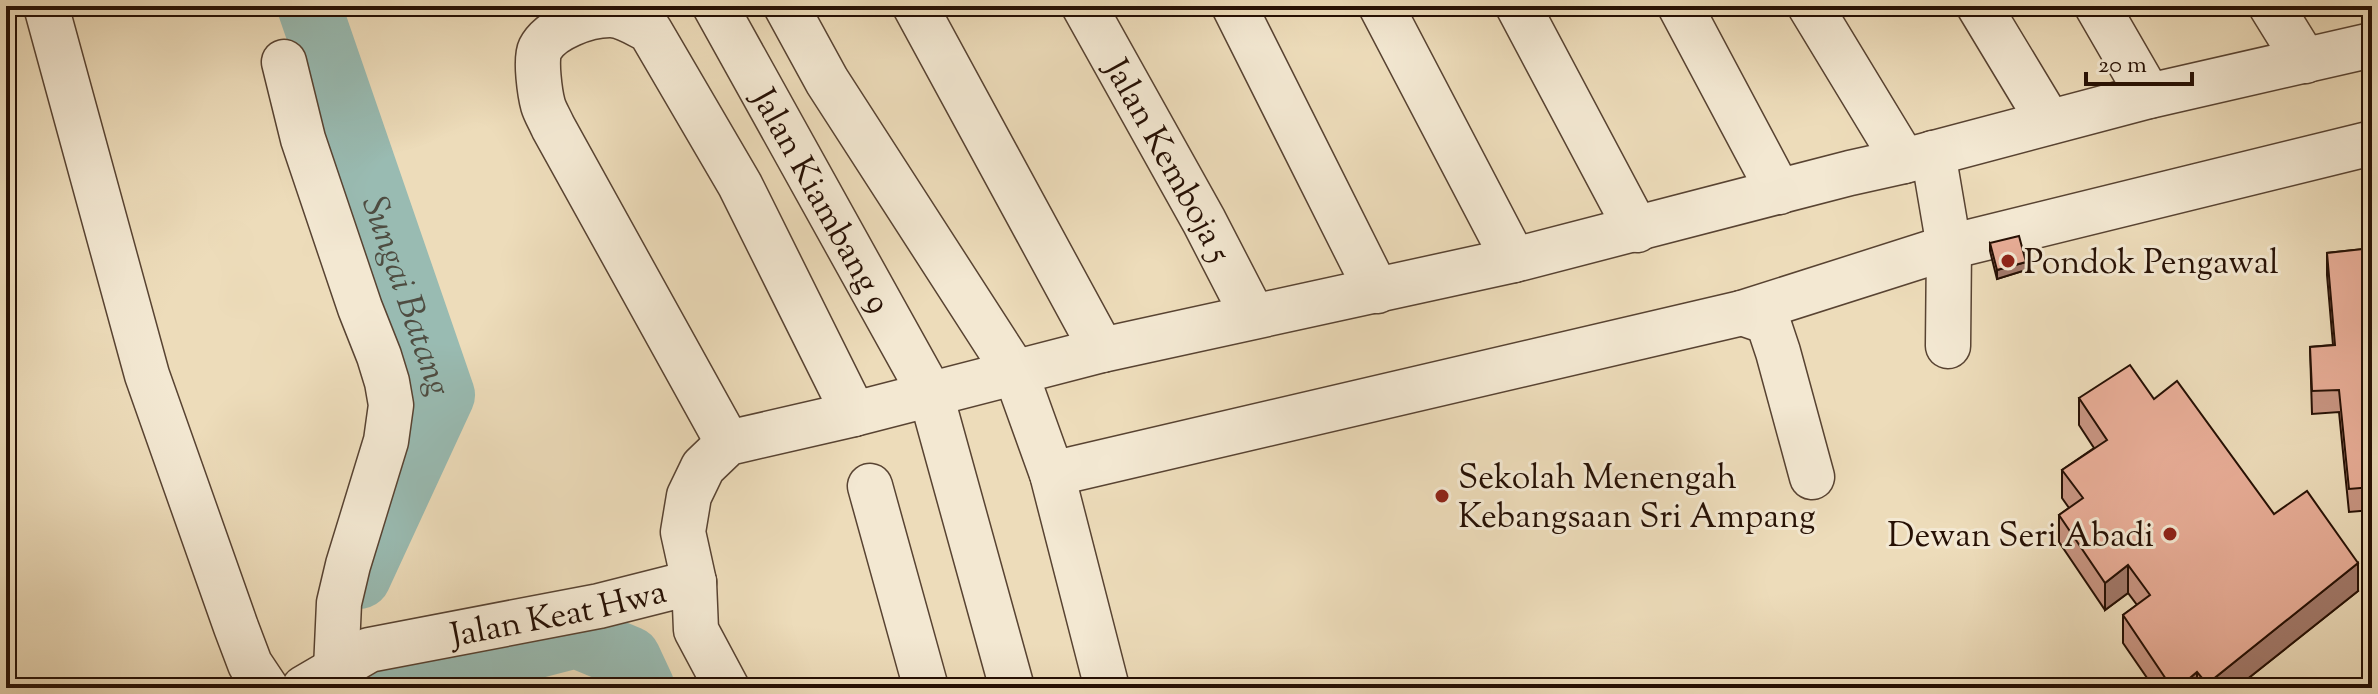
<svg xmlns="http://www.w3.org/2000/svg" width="2378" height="694" font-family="'Sorts Mill Goudy',serif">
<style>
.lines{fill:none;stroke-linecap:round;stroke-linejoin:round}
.river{stroke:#99bbb2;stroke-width:64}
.minor-casing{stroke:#584332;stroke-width:47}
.minor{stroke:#f3e8d2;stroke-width:44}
.wall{fill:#c89582;stroke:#261004;stroke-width:2}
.shaded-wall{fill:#a2796a;stroke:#261004;stroke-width:2}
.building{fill:#e8ad97;stroke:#261004;stroke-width:2}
.poi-dot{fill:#8f2418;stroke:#f3e8d2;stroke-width:3}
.labels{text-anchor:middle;stroke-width:6;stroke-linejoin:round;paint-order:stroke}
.street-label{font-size:34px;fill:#261004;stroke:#f3e8d2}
.poi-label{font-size:34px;fill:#261004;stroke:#f3e8d2;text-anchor:start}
.water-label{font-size:36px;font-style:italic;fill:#4e4c41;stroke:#f3e8d2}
</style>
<rect width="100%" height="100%" fill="#eddcba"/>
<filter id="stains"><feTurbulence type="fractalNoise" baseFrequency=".0025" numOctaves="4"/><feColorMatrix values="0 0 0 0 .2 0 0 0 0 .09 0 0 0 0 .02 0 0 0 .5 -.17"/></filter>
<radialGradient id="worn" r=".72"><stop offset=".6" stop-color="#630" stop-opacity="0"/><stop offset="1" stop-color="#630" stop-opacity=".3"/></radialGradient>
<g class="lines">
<!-- river -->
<g class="river">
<path id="s1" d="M309,6L443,395L359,577"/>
<path d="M376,665L399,682L576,636L629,658L643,688"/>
</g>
<defs>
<g id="minor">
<path d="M46,6L147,375L236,627L250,664L266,688"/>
<path id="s2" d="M715,6L931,395L1012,688"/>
<path d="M786,6L827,81L1016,374L1052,474L1107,688"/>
<path d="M915,6L1102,350"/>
<path id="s3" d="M1084,6L1204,221L1253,316"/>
<path d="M1234,6L1377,291"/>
<path d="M1381,6L1514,260"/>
<path d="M1518,6L1637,230"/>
<path d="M1680,6L1779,192"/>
<path d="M1810,6L1904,161"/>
<path d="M1979,6L2049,122"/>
<path d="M2097,6L2149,96"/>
<path d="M2271,6L2305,61"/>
<path d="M284,62L303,139L360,308L379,356L387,382L391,405L386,441L348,565L339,603L336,669"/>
<path d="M1933,153L1949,247L1948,346"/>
<path d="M1742,313L1949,247L2372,143"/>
<path d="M728,443L553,127C550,120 545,112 543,105C540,94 535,59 540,49C551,28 588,15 610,15C624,15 638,25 650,31L740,185L854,414"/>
<path d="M1052,474L1742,313L1768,322L1778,352L1812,477"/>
<path d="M870,486L926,688"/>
<path d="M694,582L683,532L689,496L703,467L728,443L854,414L1102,350L1514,260L1850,173L1904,161L2149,96L2372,45"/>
<path id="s4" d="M304,688L369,650L599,606L694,582L696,630L727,688"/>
</g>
</defs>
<!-- minor casing -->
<use href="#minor" class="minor-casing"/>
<!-- minor -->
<use href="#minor" class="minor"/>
</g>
<!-- wall -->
<path class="wall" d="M1990,243L2026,270L1997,279L1990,251Z
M2372,248V510L2349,512L2339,412L2312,414L2310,347L2333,345L2327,275V253Z
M2079,398L2154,399L2274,514L2358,591L2236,688H2154L2123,643V615L2137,605L2128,593L2105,610L2059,542V515L2069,508L2062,498V470L2094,448L2079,425Z"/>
<!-- shaded-wall -->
<path class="shaded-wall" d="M2026,262V270L1997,279V270Z
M2358,563V591L2236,688H2207V684Z
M2128,565V593L2105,610V583Z
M2197,672V688H2178Z"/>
<!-- building -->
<path class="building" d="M2019,236L2026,262L1997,270L1990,243Z
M2372,248V487L2349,489L2339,390L2312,391L2310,347L2335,345L2327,253Z
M2130,365L2154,399L2177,381L2274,514L2307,491L2358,563L2207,684L2197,672L2178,688H2172L2123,615L2150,595L2128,565L2105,583L2059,515L2083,498L2062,470L2107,440L2079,398Z"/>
<!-- markers -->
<g class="poi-dot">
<circle cx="2008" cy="261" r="8"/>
<circle cx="1442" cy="496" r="8"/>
<circle cx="2170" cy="534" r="8"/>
</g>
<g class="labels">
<!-- street labels -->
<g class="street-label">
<text dy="12" stroke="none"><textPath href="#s3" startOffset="176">Jalan Kemboja 5</textPath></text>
<text dy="12" stroke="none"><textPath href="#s2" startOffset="222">Jalan Kiambang 9</textPath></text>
<text dy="12" stroke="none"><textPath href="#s4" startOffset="268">Jalan Keat Hwa</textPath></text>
</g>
<!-- poi labels -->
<g class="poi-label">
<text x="2024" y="273">Pondok Pengawal</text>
<text x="1458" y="488">Sekolah Menengah<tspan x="1458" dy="39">Kebangsaan Sri Ampang</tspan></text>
<text x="2154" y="546" text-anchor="end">Dewan Seri Abadi</text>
</g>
<!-- water labels -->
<g class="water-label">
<text dy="13" stroke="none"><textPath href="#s1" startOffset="306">Sungai Batang</textPath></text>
</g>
</g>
<!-- margin -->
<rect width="2378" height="694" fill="none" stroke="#eddcba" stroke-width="32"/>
<rect x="8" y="8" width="2362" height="678" fill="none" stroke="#261004" stroke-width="4"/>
<rect x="16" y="16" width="2346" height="662" fill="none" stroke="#261004" stroke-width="2"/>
<!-- scale -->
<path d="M2086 72v12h106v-12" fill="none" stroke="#261004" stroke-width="4"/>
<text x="2098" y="72" font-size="24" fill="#261004" stroke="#f3e8d2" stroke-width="6" paint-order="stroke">20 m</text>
<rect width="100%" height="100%" filter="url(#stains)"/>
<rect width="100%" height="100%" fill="url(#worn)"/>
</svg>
